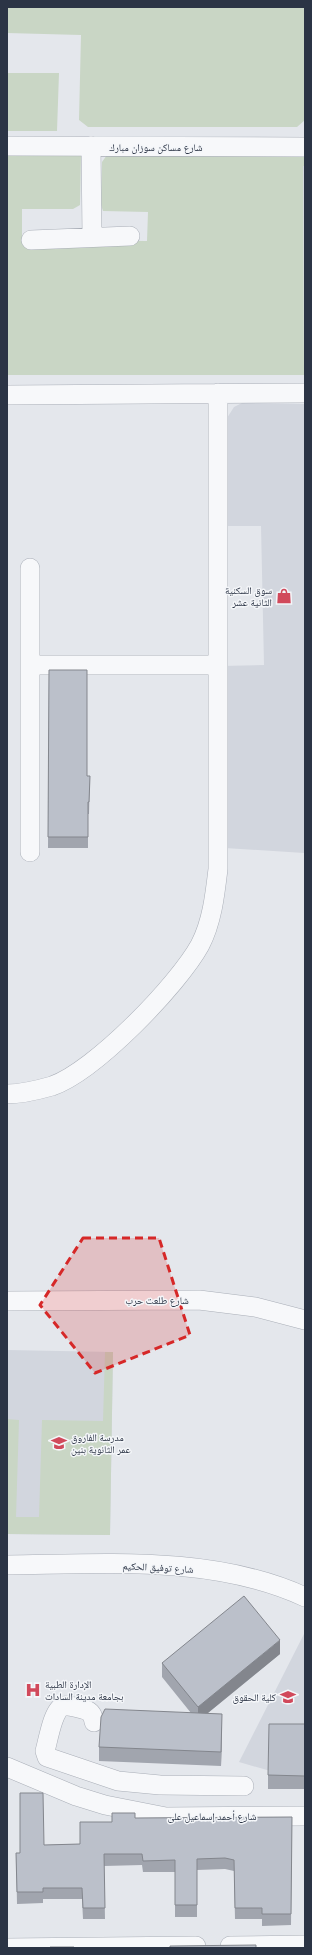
<svg xmlns="http://www.w3.org/2000/svg" width="312" height="1955" font-family="'Open Sans','Noto Naskh Arabic',sans-serif">
<style>
.built{fill:#d2d6de}
.green{fill:#c9d6c5}
.lines{fill:none;stroke-linecap:round;stroke-linejoin:round}
.minor-casing{stroke:#a9aeb7;stroke-width:20}
.minor{stroke:#f7f8fa;stroke-width:19}
.wall{fill:#a1a5ae}
.shaded-wall{fill:#83868d}
.building{fill:#bbc0ca;stroke:#83868d}
.marked{fill:#d62828;fill-opacity:0.2;stroke:#d62828;stroke-width:3;stroke-dasharray:8 5;stroke-linejoin:round}
.labels{text-anchor:middle;stroke-width:3;stroke-linejoin:round;paint-order:stroke}
.street-label{font-size:10px;fill:#2b3445;stroke:#f4f6f9}
.poi-label{font-size:10px;fill:#2b3445;stroke:#f4f6f9;text-anchor:end}
</style>
<rect width="100%" height="100%" fill="#e4e7ec"/>
<!-- built -->
<path class="built" d="M303,166H305L304,361Z
M242,403L305,404L304,853L225,848L221,666L264,665L261,526H226L227,418L234,407Z
M7,1350L113,1352L110,1535L7,1534Z
M305,1632V1781L239,1762Z"/>
<!-- green -->
<path class="green" d="M7,7H305V120L297,127H88L79,120L81,35L7,33Z
M7,73H59L57,131H7Z
M305,153V166H303L304,375H7V154L81,155L80,205L73,209H22V240L147,241L148,212L103,211L101,205L102,162L107,155Z
M105,1352H113L110,1535L7,1534V1419L19,1420L16,1517H39L42,1420L103,1421Z"/>
<g class="lines">
<defs>
<path id="minor" d="M7,146L305,147
M91,146L92,237
M31,240L130,236
M7,395L305,393
M30,665H218
M30,852V568
M7,1094C21,1094 38,1090 52,1086C95,1071 178,985 200,945C212,922 215,895 218,869V393
M7,1301L199,1300L255,1307L305,1320
M7,1565C105,1564 214,1555 305,1597
M94,1722C93,1714 89,1710 82,1709C77,1708 69,1705 63,1706C53,1709 48,1741 45,1751L47,1757L118,1781L160,1785L244,1786
M7,1767L76,1796L105,1805L166,1817L305,1816
M230,1946L305,1945
M7,1948L196,1946"/>
</defs>
<!-- minor casing -->
<use href="#minor" class="minor-casing"/>
<!-- minor -->
<use href="#minor" class="minor"/>
</g>
<!-- wall -->
<path class="wall" d="M49,670L87,776H90L89,814H88V848H48Z
M280,1654L208,1713L222,1728L221,1766L99,1761V1747L191,1713L162,1677V1663Z
M305,1724V1789H268V1775Z
M292,1817L291,1925L262,1926V1919H235L234,1871L225,1869L197,1870V1917H175V1872H143L142,1865L104,1866L105,1919H83L82,1899H43V1903L17,1904L16,1853H20L44,1845L80,1844L112,1822L135,1818Z"/>
<!-- shaded-wall -->
<path class="shaded-wall" d="M280,1640V1654L198,1721V1707Z
M222,1714V1728L221,1766V1752Z"/>
<!-- building -->
<path class="building" d="M49,670H87V776H90L89,802H88V837H48Z
M244,1596L280,1640L198,1707L162,1663Z
M105,1709L222,1714L221,1752L99,1747L101,1717Z
M269,1724H305V1776L268,1775Z
M20,1793H43L44,1845L80,1844V1822H112V1813H135V1818L292,1817L291,1914H262V1908H235L234,1860L225,1858L197,1859V1905H175V1860L143,1861L142,1854H104L105,1908H83L82,1888H43V1892H17L16,1853H20Z
M256,1945V1948H170V1946Z
M50,1947H74V1948H50Z"/>
<!-- marked area -->
<path class="marked" d="M83,1238H159L190,1335L95,1373L40,1305Z"/>
<!-- icons -->
<defs>
<symbol id="shop-bare" viewBox="-9 -9 18 18"><path d="M-5-2.5h2.3a2.7 3.5 0 0 1 5.4 0H5L5.5 6h-11ZM-1.5-2.5h3a1.5 2.3 0 0 0-3 0Z" fill="#d1495b" stroke="#f4f6f9" stroke-width="2.5" paint-order="stroke"/></symbol>
<symbol id="school-bare" viewBox="-9 -9 18 18"><path d="M0-5L7-2L0 1L-7-2ZM-4 1L0 2.5L4 1V4Q0 6-4 4Z" fill="#d1495b" stroke="#f4f6f9" stroke-width="2.5" paint-order="stroke"/></symbol>
<symbol id="hospital-bare" viewBox="-9 -9 18 18"><path d="M-5-5h3v3.5h4V-5h3V5h-3V1.5h-4V5h-3Z" fill="#d1495b" stroke="#f4f6f9" stroke-width="2.5" paint-order="stroke"/></symbol>
<symbol id="university-bare" viewBox="-9 -9 18 18"><path d="M0-5L7-2L0 1L-7-2ZM-4 1L0 2.5L4 1V4Q0 6-4 4Z" fill="#d1495b" stroke="#f4f6f9" stroke-width="2.5" paint-order="stroke"/></symbol>
</defs>
<g fill-rule="evenodd">
<use href="#shop-bare" x="273" y="585" width="22" height="22"/>
<use href="#school-bare" x="48" y="1432" width="22" height="22"/>
<use href="#hospital-bare" x="22" y="1679" width="22" height="22"/>
<use href="#university-bare" x="277" y="1686" width="22" height="22"/>
</g>
<g class="labels">
<!-- street labels -->
<g class="street-label">
<text x="156" y="151">شارع مساكن سوزان مبارك</text>
<text x="157" y="1304">شارع طلعت حرب</text>
<text transform="translate(158 1567) rotate(3)" y="4">شارع توفيق الحكيم</text>
<text x="212" y="1820">شارع أحمد إسماعيل على</text>
</g>
<!-- poi labels -->
<g class="poi-label">
<text x="272" y="594">سوق السكنية<tspan x="272" dy="12">الثانية عشر</tspan></text>
<text x="71" y="1441" text-anchor="start">مدرسة الفاروق<tspan x="71" dy="12">عمر الثانوية بنين</tspan></text>
<text x="45" y="1688" text-anchor="start">الإدارة الطبية<tspan x="45" dy="12">بجامعة مدينة السادات</tspan></text>
<text x="276" y="1701">كلية الحقوق</text>
</g>
</g>
<!-- border -->
<rect width="312" height="1955" fill="none" stroke="#2b3445" stroke-width="16"/>
</svg>
